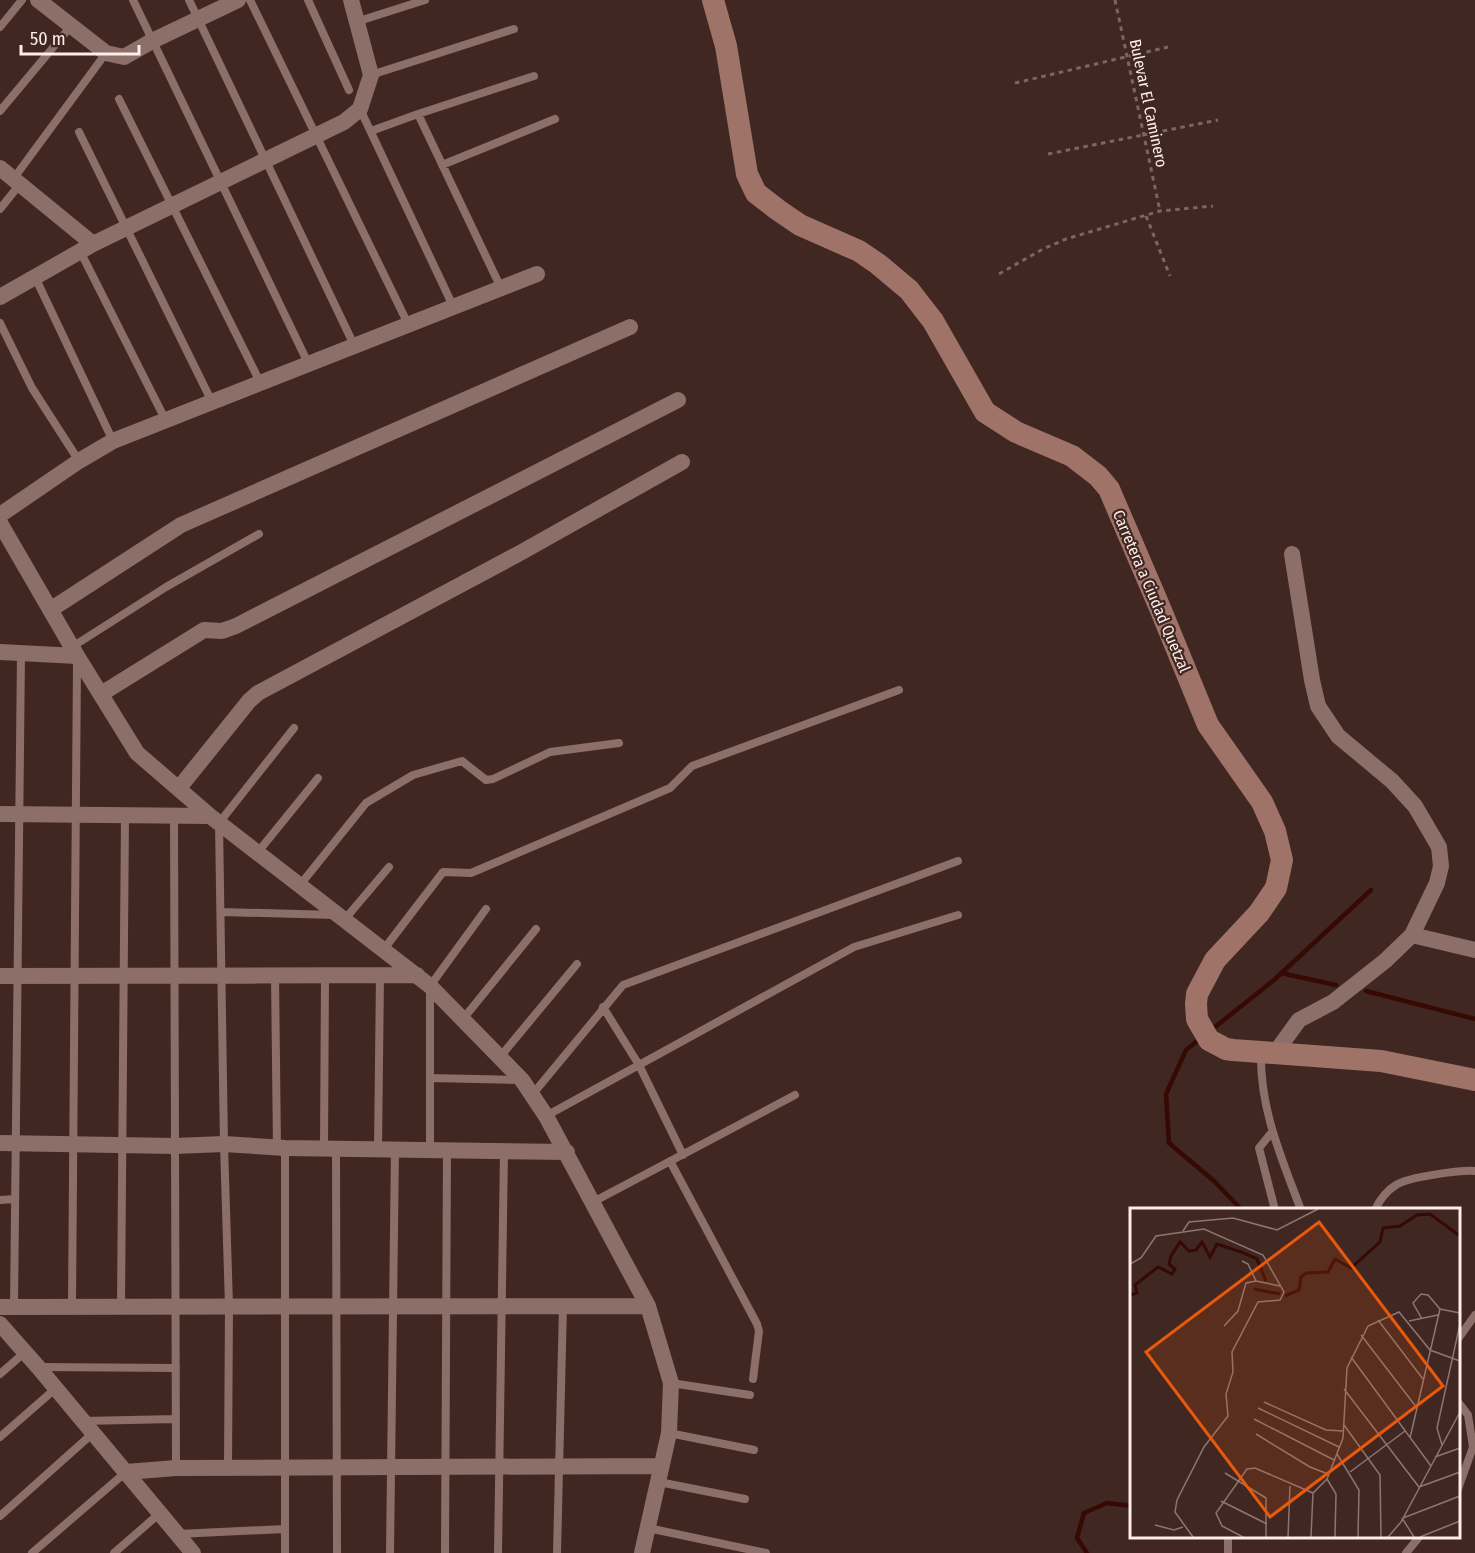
<svg xmlns="http://www.w3.org/2000/svg" width="1475" height="1553" font-family="'Fira Sans Condensed',sans-serif">
<style>
.lines{fill:none;stroke-linecap:round;stroke-linejoin:round}
.stream{stroke:#360903;stroke-width:4.5}
.path{stroke:#7d6661;stroke-width:3;stroke-dasharray:4.5 4.5;stroke-linecap:butt}
.service{stroke:#8c6f68;stroke-width:8}
.minor{stroke:#8c6f68;stroke-width:16}
.secondary{stroke:#a07369;stroke-width:22}
.labels{text-anchor:middle;stroke-width:4.5;stroke-linejoin:round;paint-order:stroke}
.street-label{font-size:16px;fill:#feede9;stroke:#402722}
.inset-river{fill:none;stroke:#360903;stroke-width:3}
.inset-road{fill:none;stroke:#8c7672;stroke-width:1.5}
.view{fill:#e8590c;fill-opacity:0.15;stroke:#e8590c;stroke-width:3}
.inset-edge{fill:none;stroke:#feede9;stroke-width:3}
</style>
<rect width="100%" height="100%" fill="#402722"/>
<g class="lines">
<!-- stream -->
<path class="stream" d="M1281,973L1336,985
M1366,991L1475,1019
M1210,1031L1274,980L1371,890
M1201,1038L1186,1050L1166,1094L1169,1143L1214,1181L1239,1207V1210
M1087,1553L1077,1538L1084,1513L1107,1503L1132,1506"/>
<!-- path -->
<path class="path" d="M1115,0L1160,211
M1015,83L1168,47
M1048,154L1218,120
M1146,216L1170,276
M999,274L1043,249L1066,239L1160,211L1213,206"/>
<!-- service -->
<path class="service" d="M133,0L308,363
M189,0L354,345
M250,0L408,324
M308,0L349,90
M356,22L425,0
M0,27L22,0
M371,75L514,29
M119,99L260,382
M360,109L453,306
M0,111L71,26
M418,114L501,288
M371,131L418,114L534,76
M79,132L212,402
M442,165L555,119
M14,178L106,53
M0,209L20,184
M80,251L165,419
M35,277L113,441
M0,323L32,388L79,461
M72,647L166,587L259,534
M174,816L176,1468
M258,852L318,778
M300,885L366,803L413,775L462,761L486,780L493,779L550,752L619,743
M222,912L335,915
M345,919L389,867
M384,949L443,872L471,873L670,788L692,766L899,690
M275,975L277,1148
M603,1007L639,1065L683,1155
M463,1019L536,929
M1261,1054C1260,1110 1282,1159 1301,1210
M500,1057L577,964
M430,1078L519,1080
M532,1095L623,985L958,861
M546,1116L854,947L958,915
M1272,1132L1259,1148L1275,1210
M285,1148V1553
M324,1148L325,975
M336,1149L337,1553
M378,1149L380,975
M430,1150V986L486,909
M670,1161L757,1324L759,1331L753,1379
M0,1200L15,1199
M593,1202L795,1095
M1375,1210C1380,1199 1386,1191 1396,1185C1408,1177 1460,1170 1475,1171
M72,1306L77,663
M121,1306L125,815
M14,1307L21,654
M1458,1339L1475,1315
M38,1367L176,1368
M0,1374L24,1353
M671,1383L750,1395
M1458,1402L1468,1415L1473,1447L1458,1489
M83,1421L176,1419
M669,1433L754,1450
M0,1437L55,1389
M228,1468L229,1306L224,1144L219,823L294,728
M659,1482L745,1499
M0,1516L92,1434
M648,1528L766,1553
M178,1534L285,1529
M32,1553L126,1472
M114,1553L160,1513
M390,1553L395,1149
M445,1553L447,1150
M498,1553L504,1151
M557,1553L563,1306
M1228,1553V1536
M1406,1553L1420,1536"/>
<!-- minor -->
<path class="minor" d="M38,0L106,53L124,57L152,41L238,0
M0,168L93,244
M0,297L93,244L344,122L360,109L371,75L351,0
M0,515L79,461L113,441L537,274
M0,523L77,656L137,753L210,816L430,986L522,1080L546,1116L648,1306L671,1383L669,1433L642,1553
M50,610L181,525L630,327
M0,652L77,656
M101,694L204,630L222,631L236,626L678,400
M179,788L249,701L258,693L520,553L682,462
M0,814L210,816
M1412,935L1475,950
M0,976L417,975
M1275,1053L1299,1020L1333,1002L1385,961L1412,935L1437,883L1441,866L1439,847L1415,806L1392,781L1338,736L1318,706L1312,680L1292,554
M0,1143L175,1146L224,1144L285,1148L567,1152
M0,1307L648,1306
M0,1324L38,1367L193,1553
M126,1472L176,1468L661,1466"/>
<!-- secondary -->
<path class="secondary" d="M713,0L726,46L747,174L756,193L778,210L800,225L859,251L878,264L909,290L933,321L985,412L1016,432L1072,456L1098,476L1109,489L1160,608L1208,725L1262,802L1275,831L1282,860L1276,888L1259,913L1215,960L1197,994L1196,1004L1197,1019L1209,1040L1226,1049L1233,1050L1381,1061L1475,1080"/>
</g>
<g class="labels">
<!-- street labels -->
<g class="street-label">
<text transform="translate(1149 103) rotate(78)" y="6">Bulevar El Caminero</text>
<text transform="translate(1152 591) rotate(67)" y="6">Carretera a Ciudad Quetzal</text>
</g>
</g>
<!-- overview -->
<g transform="translate(1130 1208)">
<rect width="330" height="330" fill="#402722"/>
<path class="inset-river" d="M124,81L150,86M0,87L7,85L5,77L28,59L42,66L45,61L39,56L41,48L50,34L59,43L66,42L72,34L80,49L87,36L111,44L127,51L136,73M155,88L169,82L171,69L176,65L198,64L205,51L221,60L250,34L253,20L270,18L287,7L300,6L330,28"/>
<path class="inset-road" d="M53,23L59,14L103,10L147,22L188,1M112,53L118,56L126,73M0,56L11,50L26,28L74,21L133,47L154,84L150,92L128,94L102,144L103,164L96,186L98,208L74,239L47,292L45,304L63,329M292,111L283,95L291,86L298,87L310,101L330,105M248,112L293,171M279,113L308,107M94,118L108,103L116,75L126,73L150,78M231,127L287,200M221,149L301,258M214,181L289,279L330,264M134,194L196,222L213,223M128,200L209,239M124,211L204,252M214,217L250,267L251,329M126,226L180,259L198,266M280,230L310,101M312,237L307,220L330,116M207,246L229,282L228,329M305,249L330,240M220,264L275,223M95,265L136,290V329M197,271L206,286L205,329M91,293L137,316M272,310L284,329M273,310L330,288M25,317L44,322L53,319M113,329L92,318L86,305L117,261L125,260L183,285L197,271L213,230L217,160L238,118L269,104L300,142L330,153M158,329L160,278M181,329L183,285M258,329L271,314L330,204M290,329L330,313"/>
<path class="view" d="M189,14L313,178L140,309L16,144Z"/>
<rect width="330" height="330" class="inset-edge"/>
</g>
<!-- scale -->
<path d="M21 45v9h118v-9" fill="none" stroke="#feede9" stroke-width="3"/>
<text x="30" y="45" font-size="18" fill="#feede9" stroke="#402722" stroke-width="4.5" paint-order="stroke">50 m</text>
</svg>
